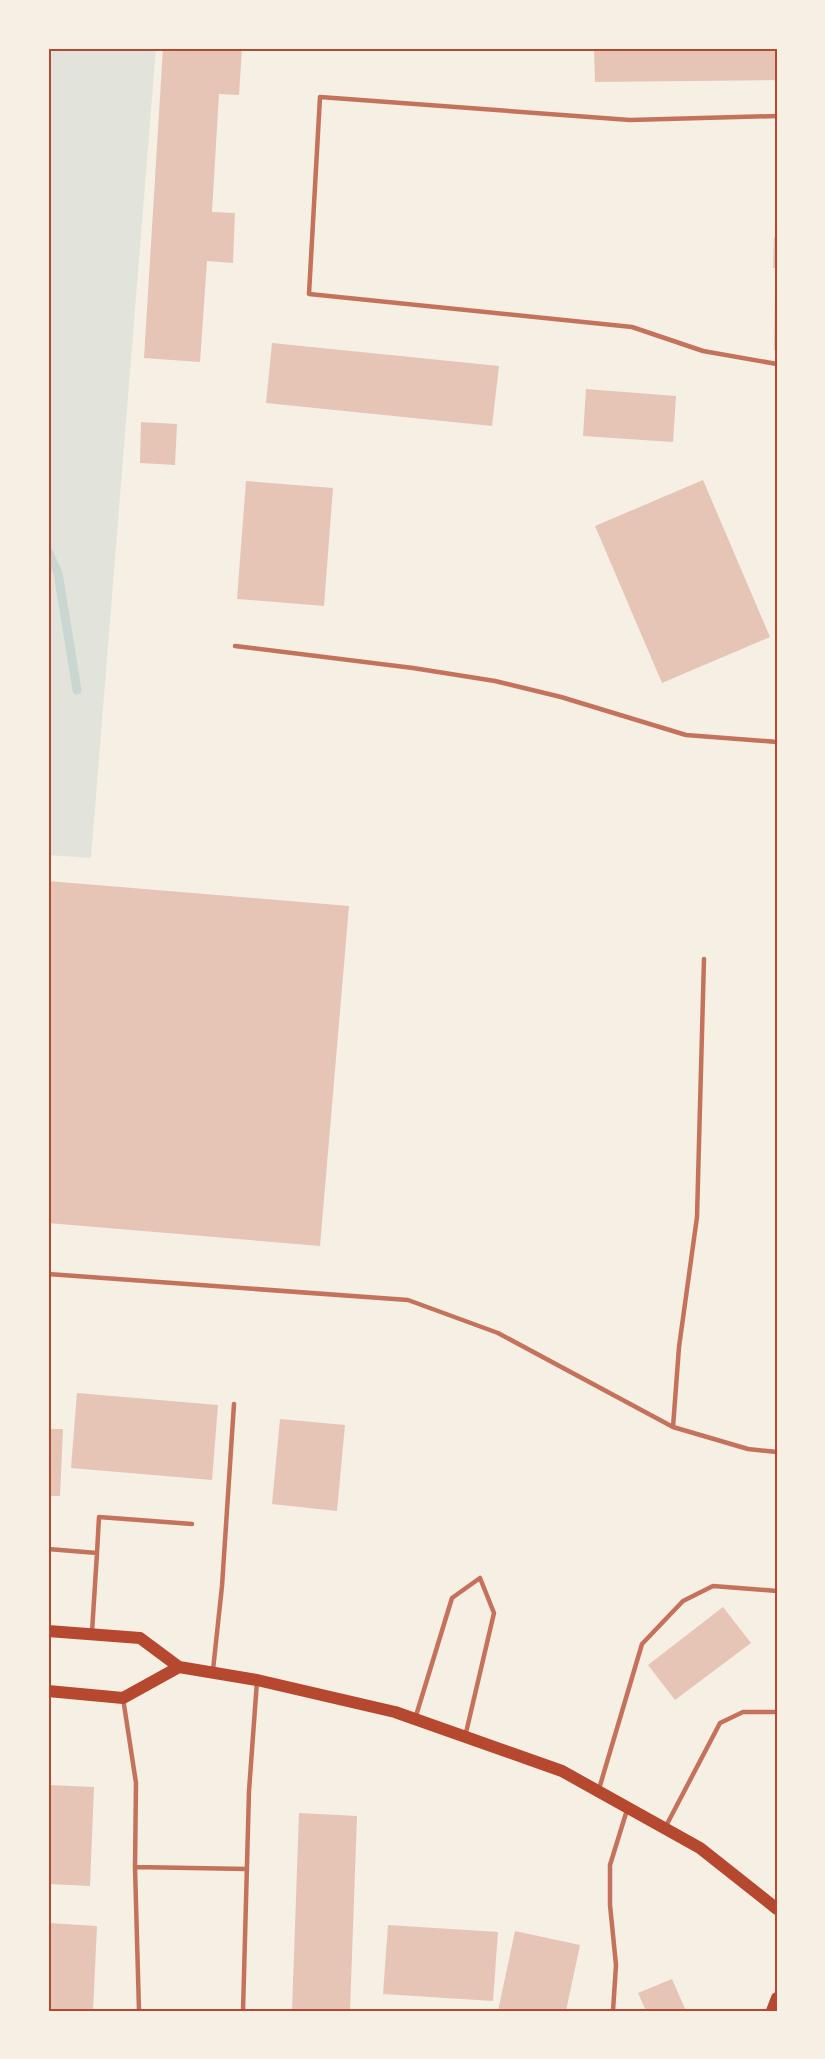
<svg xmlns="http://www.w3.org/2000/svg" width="825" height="2059" font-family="'Times New Roman',serif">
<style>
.green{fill:#e2e4dc}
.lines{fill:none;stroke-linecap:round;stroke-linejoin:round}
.stream{stroke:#c9d6d2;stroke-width:9}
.building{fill:#e6c5b7}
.service{stroke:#c5725c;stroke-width:4.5}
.secondary{stroke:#b5482f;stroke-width:12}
.neatline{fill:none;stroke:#b5482f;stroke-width:2}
</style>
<rect width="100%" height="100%" fill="#f6efe4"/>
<!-- green -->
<path class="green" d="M48,48H156L91,858L48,855Z"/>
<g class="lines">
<!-- stream -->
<path class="stream" d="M48,551L58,573L77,690"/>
</g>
<!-- building -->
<path class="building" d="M163,48H242L239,95L219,94L212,212L235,213L233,263L207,261L200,362L144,358Z
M594,48H777V80L595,82Z
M774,237H777V268H773Z
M775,290H777V350H774Z
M272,343L499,366L492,426L266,403Z
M586,389L676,396L673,442L583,436Z
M141,422L177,424L175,465L140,463Z
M703,480L770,637L662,683L595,526Z
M246,481L333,488L324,606L237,599Z
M48,881L349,906L320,1246L48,1223Z
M77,1393L218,1405L212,1480L71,1468Z
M280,1419L345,1425L337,1511L272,1504Z
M48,1429H63L60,1496H48Z
M723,1607L751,1643L675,1700L648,1665Z
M48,1785L94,1787L90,1886L48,1884Z
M299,1813L357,1816L350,2011H292Z
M48,1923L97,1926L93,2011H48Z
M388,1925L498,1932L493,2001L383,1994Z
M515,1931L580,1945L566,2011H498Z
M672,1979L686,2011H646L638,1993Z"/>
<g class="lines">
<!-- service -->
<path class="service" d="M777,116L630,120L320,97L309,294L632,327L703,351L777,364
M235,646L413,668L495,681L561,697L686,735L777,742
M48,1274L408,1300L498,1333L673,1427L748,1449L777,1452
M673,1427L679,1347L697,1217L704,959
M48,1549L97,1553L92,1632
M97,1553L99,1517L192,1524
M213,1670L222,1586L234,1404
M123,1698L136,1783L135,1867L139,2011
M415,1719L452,1598L480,1578L494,1613L465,1737
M599,1789L642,1644L683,1601L713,1586L777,1591
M666,1826L720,1723L743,1712H777
M135,1867L247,1869
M243,2011L249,1791L257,1681
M613,2011L616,1965L610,1905V1865L627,1810"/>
<!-- secondary -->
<path class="secondary" d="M48,1631L140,1638L179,1667L257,1680L395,1712L562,1771L700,1848L777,1909
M48,1691L123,1698L179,1667
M772,2011L777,1998"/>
</g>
<!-- border -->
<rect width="825" height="2059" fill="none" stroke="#f6efe4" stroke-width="99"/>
<rect x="50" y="50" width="726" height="1960" class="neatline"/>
</svg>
